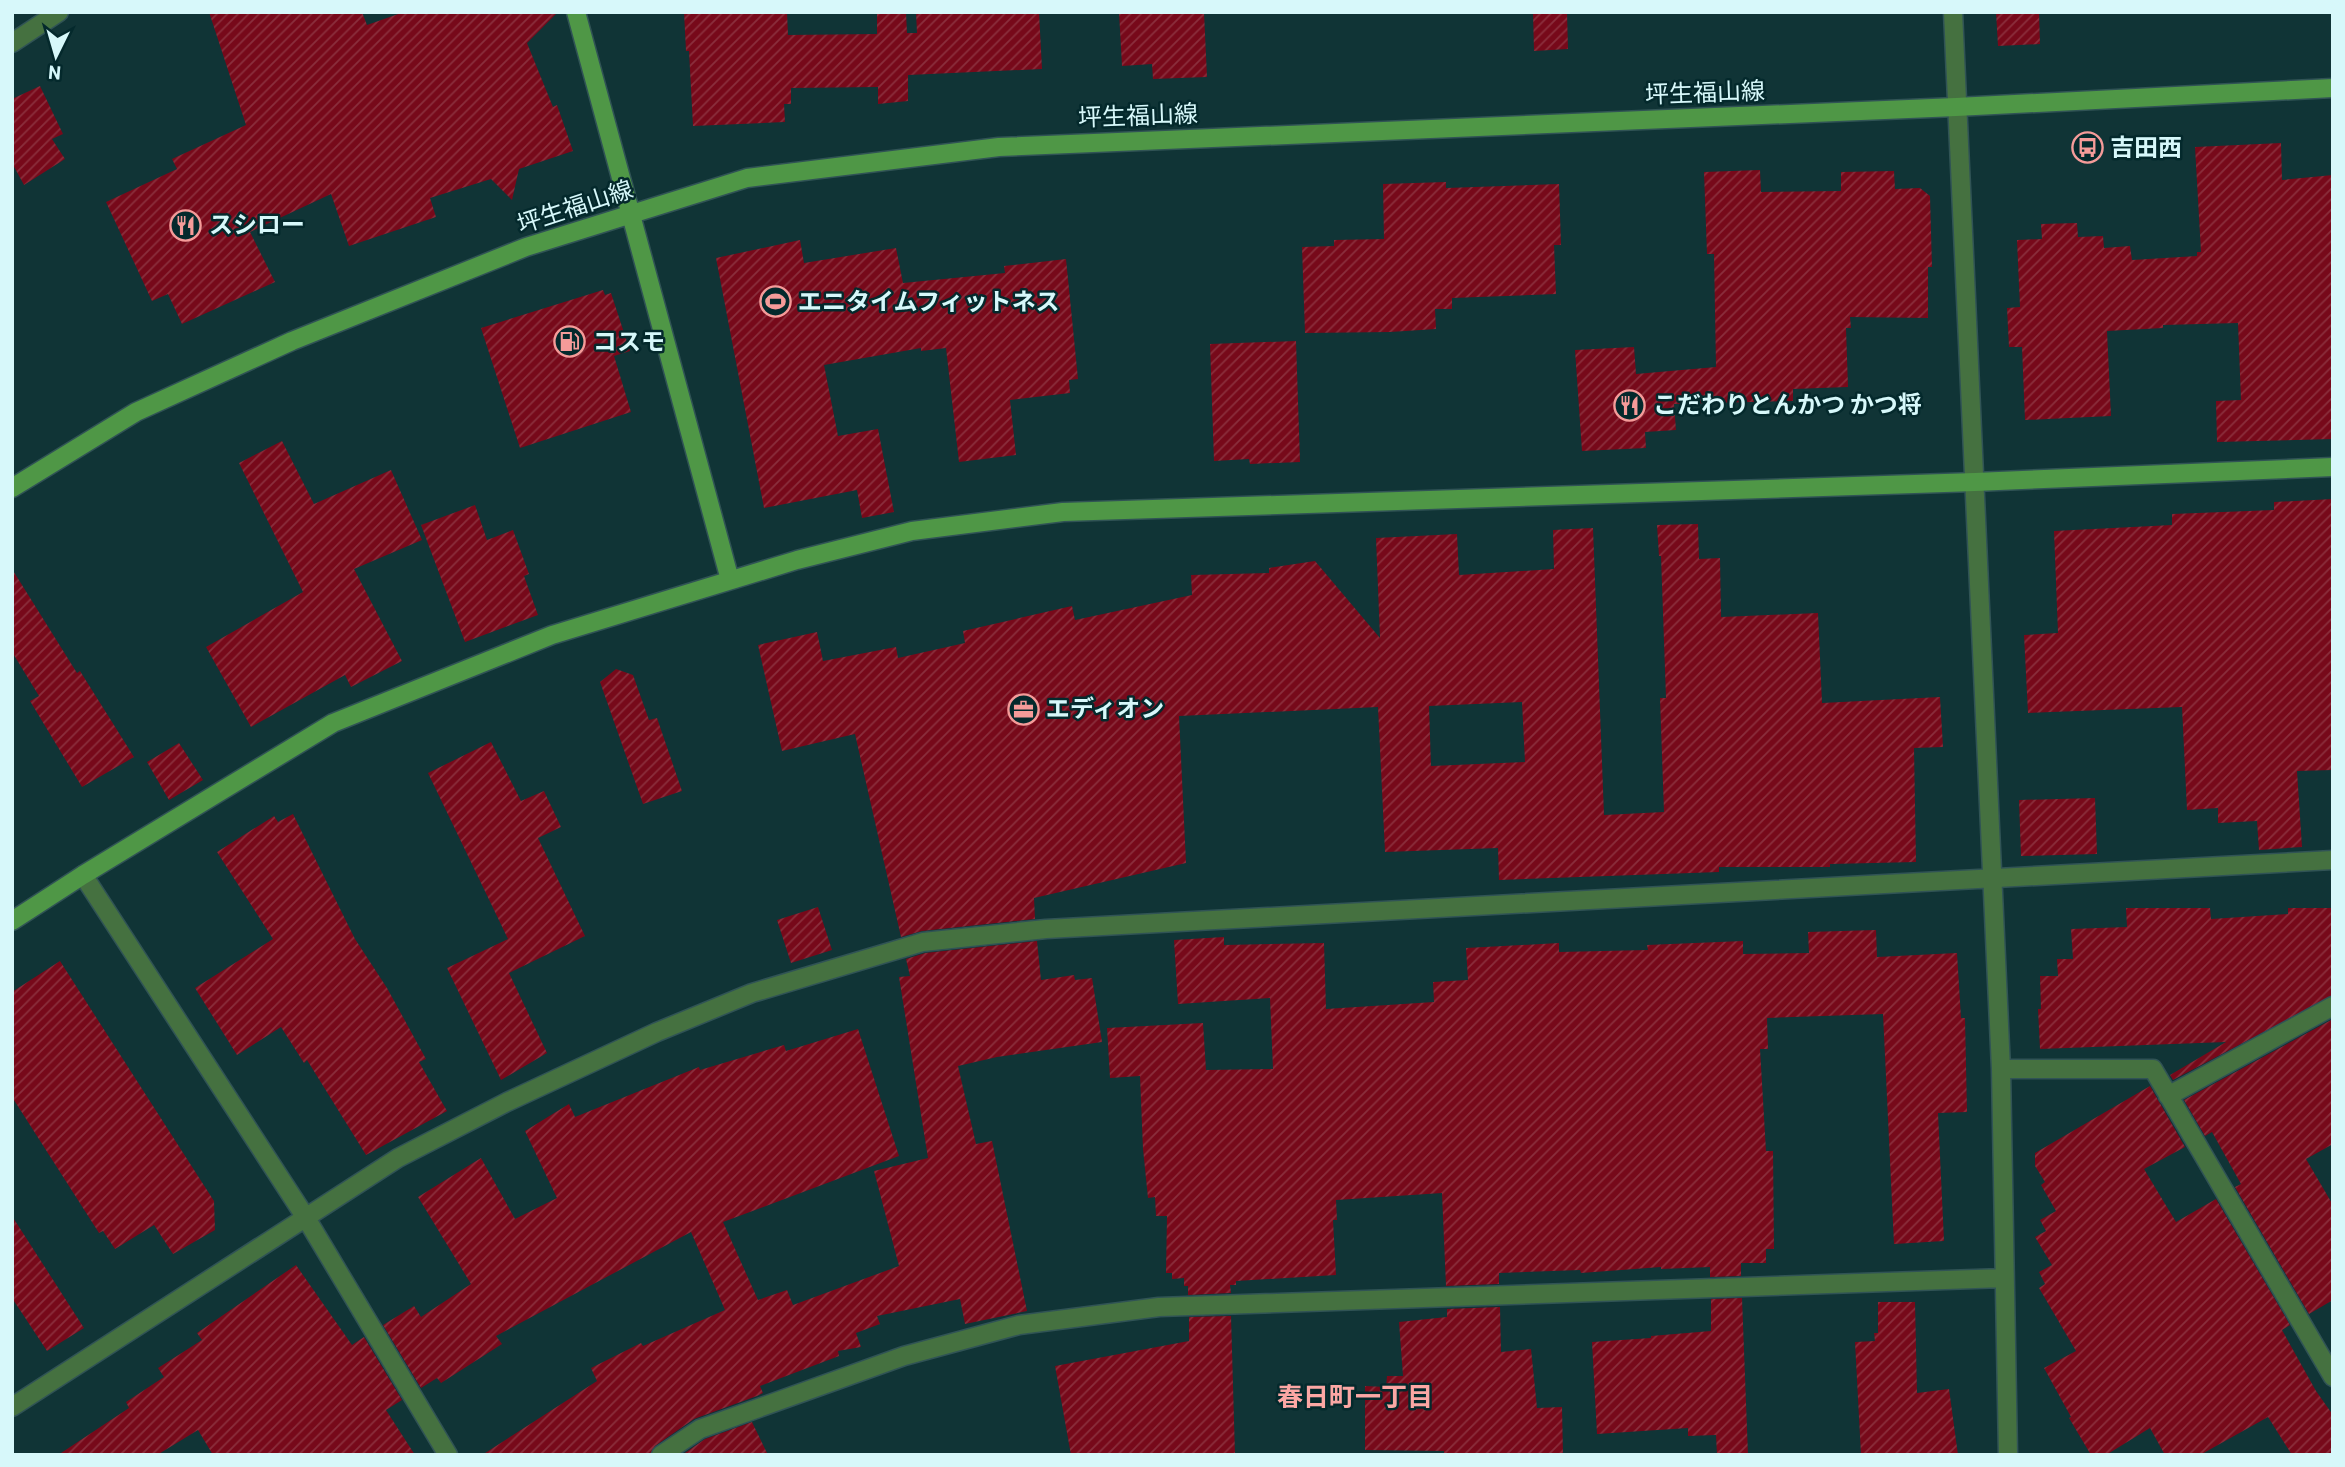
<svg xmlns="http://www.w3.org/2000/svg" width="2345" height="1467" font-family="Barlow,'Noto Sans JP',sans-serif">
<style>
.building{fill:url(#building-hatch);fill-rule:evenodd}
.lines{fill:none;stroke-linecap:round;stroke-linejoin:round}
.street-casing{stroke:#305355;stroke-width:21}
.secondary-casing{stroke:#305355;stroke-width:21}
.street{stroke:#457140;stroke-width:18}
.secondary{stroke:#4f9746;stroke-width:18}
.labels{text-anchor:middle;stroke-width:5;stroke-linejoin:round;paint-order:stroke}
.street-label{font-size:24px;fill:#d7f8fa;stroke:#04292c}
.poi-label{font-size:24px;font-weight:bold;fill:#d7f8fa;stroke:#04292c;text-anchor:start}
.neighbourhood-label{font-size:26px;font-weight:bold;fill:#fba7a4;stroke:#04292c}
</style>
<defs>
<pattern id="building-hatch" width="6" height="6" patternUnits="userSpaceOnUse" patternTransform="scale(1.75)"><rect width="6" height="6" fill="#77091a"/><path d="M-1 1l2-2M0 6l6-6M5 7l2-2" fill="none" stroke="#8a2e3c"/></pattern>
</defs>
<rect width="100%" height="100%" fill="#103436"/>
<!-- building -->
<path class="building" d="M209,12H362L367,25L404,12H558L527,43L553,107L557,105L573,151L519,169L512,200L491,179L430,198L436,217L349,246L331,194L250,232L275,282L182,324L168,294L152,301L106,202L177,169L172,159L246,125Z
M684,12H787L788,35L877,34V12H906L907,33H917L916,12H1039L1042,69L908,75V101L878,104V87L791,88V104H784L785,122L693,126L689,51H686Z
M1119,12H1204L1207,77L1153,79L1152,64L1122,66Z
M1533,12H1567L1568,49L1534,51Z
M1996,12H2039L2040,44L1998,46Z
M40,86L63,134L52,139L65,159L24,185L12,163V99Z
M2281,143L2282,180L2333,175V439L2217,442L2216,401L2241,400L2238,323L2163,325V328L2107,331L2111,416L2025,420L2022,347H2009L2007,308L2020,307L2017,240L2042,239L2041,224L2077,223L2078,237L2103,236L2104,248L2130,246L2132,260L2197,256V252H2201L2195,147Z
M1760,170L1761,192L1841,191V172L1894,171L1895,189L1920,188L1930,196L1932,267H1928V318L1850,317L1851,328H1846L1848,387L1793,389V401L1674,404L1676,430L1645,432L1646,448L1582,451L1575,350L1634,347L1636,374L1716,367L1714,254H1707L1704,172Z
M1446,182V188L1559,184L1561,245H1554L1556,294L1452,298V309H1435L1436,329L1390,332L1305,333L1302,247L1334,246V240L1384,239L1383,184Z
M800,240L804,263L896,248L903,283L1005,273L1004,266L1066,259L1078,379L1069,380L1070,393L1010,400L1016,455L959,462L946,348L921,351V348L824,365L838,436L878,429L894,512L862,518L857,490L764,508L716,258Z
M603,290L605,295L611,293L630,351L614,356L631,412L520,448L481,328Z
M1296,341L1300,462L1250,464L1249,459L1214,461L1210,344Z
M282,441L314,504L391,470L422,540L354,569L402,661L351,687L345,675L251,727L206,647L303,592L239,463Z
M2333,499V770L2297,771L2302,847L2259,850L2257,821L2218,823V808L2187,810L2182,707L2028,713L2024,635L2058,633L2054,531L2172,525V514L2274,510V502Z
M475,505L487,540L513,530L529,574L524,576L538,615L465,642L421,525Z
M1698,524L1699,559L1720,558L1721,617L1818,613L1822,703L1940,697L1943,747L1914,748L1916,862L1830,864V867H1719V872L1499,880L1498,848L1385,852L1378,707L1179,716L1186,863L1034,898L1035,919L922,931L901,937L855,734L782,751L758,645L817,632L823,661L896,647L898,658L965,643L963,631L1072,606L1075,620L1192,595L1191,575L1269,573V568L1315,561L1380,638L1376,538L1457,534L1459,575L1554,569L1553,530L1593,528L1604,815L1664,812L1660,698H1666L1661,556H1659L1657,525ZM1522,702L1525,762L1431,766L1429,706Z
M12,569L77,673L80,671L134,757L82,787L30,701L39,696L12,652Z
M616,669L633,675L649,720L657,718L682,791L643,804L600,682Z
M491,742L521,801L544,791L561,827L538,838L585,936L509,973L547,1053L501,1080L447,968L508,939L428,773Z
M179,743L203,780L169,800L147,762Z
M2095,798L2097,854L2021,856L2019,800Z
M293,814L355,939L387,988L426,1059L419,1062L447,1111L366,1155L307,1060L304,1063L281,1027L237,1055L195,988L273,939L217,852L274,816L278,822Z
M818,907L832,950L791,963L777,920Z
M2126,908H2210L2211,919L2288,914V908H2333V995L2173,1080L2170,1075L2226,1042L2040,1049L2038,1009H2041L2040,976H2058L2057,959H2073L2071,929L2127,927Z
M1876,930L1877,957L1957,953L1961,1018H1965L1967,1112L1938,1113L1944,1241L1894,1244L1883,1014L1767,1018L1768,1049H1760L1766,1151H1773L1774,1249H1766V1263H1741V1276L1710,1277V1267L1661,1269V1267L1581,1273L1580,1270L1499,1273V1284L1446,1286L1442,1193L1336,1200L1337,1220H1333L1336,1275L1236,1281V1285H1230L1231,1293L1188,1295V1286H1184V1278L1172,1279V1273H1166L1167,1216H1156L1155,1197L1148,1198L1143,1149L1140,1076L1110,1078L1107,1028L1203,1023L1206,1070L1273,1069L1270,998L1178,1004L1174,940L1224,937V945L1324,943L1326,1009L1434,1002L1433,982L1468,980L1466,948L1559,943V952L1648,950L1647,945L1743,941V954L1809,953L1808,932Z
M1037,941L1041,980L1074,975L1075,980L1092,978L1102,1042L997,1057L958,1066L976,1144L992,1141L1027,1311L965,1324L960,1299L877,1316L880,1324L856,1333L861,1347L838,1351L839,1356L760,1386L763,1393L757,1396L694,1419L655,1446L650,1455H482L597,1381L591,1368L641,1343L643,1346L725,1310L691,1232L496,1336L502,1344L441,1383L437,1378L421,1388L383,1325L414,1306L421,1317L471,1284L418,1197L481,1158L515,1219L557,1198L525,1131L569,1104L575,1117L699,1067L700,1070L784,1045L786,1051L858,1029L899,1156L723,1222L758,1300L787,1290L793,1305L899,1266L874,1171L928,1158L899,977L910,976L906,959L925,953Z
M60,961L214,1201L215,1230L173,1254L154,1225L115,1249L103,1231L99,1233L12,1097V992Z
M2333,1019V1144L2306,1159L2333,1205V1300L2309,1314L2235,1187L2241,1184L2212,1132L2205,1136L2184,1100Z
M2150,1086L2185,1147L2144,1169L2176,1222L2216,1199L2290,1325L2282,1330L2316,1391L2333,1415V1455H2292L2268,1417L2200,1455H2165L2150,1428L2106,1455H2091L2069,1418L2071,1417L2044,1368L2076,1351L2039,1288L2045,1284L2039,1272L2052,1265L2035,1237L2046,1231L2040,1220L2056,1211L2041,1185L2045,1182L2035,1166V1153Z
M12,1216L84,1328L47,1351L12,1298Z
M296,1265L352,1345L364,1337L402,1400L386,1410L415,1455H213L198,1430L157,1455H58L129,1408L126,1402L164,1377L158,1368L202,1340L197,1333Z
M1742,1298L1748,1455H1717L1716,1435L1688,1436V1428L1597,1434L1592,1342L1651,1338V1336L1711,1331V1299Z
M1878,1302H1915L1917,1393L1949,1389L1958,1455H1861L1855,1342L1875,1341L1874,1333H1878Z
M1500,1307L1501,1352L1531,1349L1537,1408L1562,1407L1563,1455H1444V1451L1365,1450V1386L1386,1387L1387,1376H1403L1399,1322L1447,1317V1309Z
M1231,1316L1235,1455H1071L1055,1366L1189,1341V1317Z
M752,1422L768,1455H682L705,1439Z"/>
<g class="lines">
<defs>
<path id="street" d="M1953,12L2001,1069L2008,1455
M12,43L59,12
M83,875L306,1218L448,1455
M2001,1069H2153L2333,1377
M2168,1096L2333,1006
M12,1407L398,1158L507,1102L657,1032L752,993L923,942L1046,929L2333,860
M661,1455L700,1429L904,1356L1019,1325L1159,1307L2004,1278"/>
<path id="secondary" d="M576,12L730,580
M12,488L136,412L292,341L526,247L747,178L999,147L1956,107L2333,88
M12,921L83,875L333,723L552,635L797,560L912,531L1063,512L1975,482L2333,467"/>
</defs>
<!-- street casing -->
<use href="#street" class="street-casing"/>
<!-- secondary casing -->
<use href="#secondary" class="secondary-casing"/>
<!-- street -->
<use href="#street" class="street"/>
<!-- secondary -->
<use href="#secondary" class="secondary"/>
</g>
<!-- icons -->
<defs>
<symbol id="bus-ring" viewBox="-11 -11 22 22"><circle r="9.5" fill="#04292c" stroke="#f59b99" stroke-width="1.5"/><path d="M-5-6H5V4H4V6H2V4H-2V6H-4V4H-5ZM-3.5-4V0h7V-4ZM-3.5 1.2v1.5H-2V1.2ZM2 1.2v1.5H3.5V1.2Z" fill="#f59b99"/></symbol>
<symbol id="restaurant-ring" viewBox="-11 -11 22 22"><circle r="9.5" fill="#04292c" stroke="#f59b99" stroke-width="1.5"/><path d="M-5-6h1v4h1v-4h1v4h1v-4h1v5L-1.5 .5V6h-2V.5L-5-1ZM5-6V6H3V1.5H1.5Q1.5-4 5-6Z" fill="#f59b99"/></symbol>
<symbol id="stadium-ring" viewBox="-11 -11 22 22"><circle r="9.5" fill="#04292c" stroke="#f59b99" stroke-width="1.5"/><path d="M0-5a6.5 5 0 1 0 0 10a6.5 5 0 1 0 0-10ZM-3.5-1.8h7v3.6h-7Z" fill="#f59b99"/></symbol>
<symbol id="fuel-ring" viewBox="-11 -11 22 22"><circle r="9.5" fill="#04292c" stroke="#f59b99" stroke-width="1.5"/><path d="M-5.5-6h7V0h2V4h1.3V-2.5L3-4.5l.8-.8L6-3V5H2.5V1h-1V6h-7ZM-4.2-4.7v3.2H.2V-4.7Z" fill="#f59b99"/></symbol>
<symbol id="office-ring" viewBox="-11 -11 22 22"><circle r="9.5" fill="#04292c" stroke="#f59b99" stroke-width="1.5"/><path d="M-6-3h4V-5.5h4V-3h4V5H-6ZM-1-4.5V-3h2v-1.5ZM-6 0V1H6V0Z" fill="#f59b99"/></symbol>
</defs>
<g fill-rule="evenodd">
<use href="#bus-ring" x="2070" y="130" width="35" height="35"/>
<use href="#restaurant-ring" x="168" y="208" width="35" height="35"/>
<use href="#stadium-ring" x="758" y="284" width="35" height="35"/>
<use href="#fuel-ring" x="552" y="324" width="35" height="35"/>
<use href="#restaurant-ring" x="1612" y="388" width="35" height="35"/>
<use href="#office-ring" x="1006" y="692" width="35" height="35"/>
</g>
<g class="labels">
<!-- street labels -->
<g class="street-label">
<text transform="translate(1705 93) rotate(-2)" y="8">坪生福山線</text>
<text transform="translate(1138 116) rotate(-2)" y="8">坪生福山線</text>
<text transform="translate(575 207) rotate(-18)" y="8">坪生福山線</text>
</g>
<!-- poi labels -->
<g class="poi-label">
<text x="2110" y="156">吉田西</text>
<text x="209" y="233">スシロー</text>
<text x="798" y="310">エニタイムフィットネス</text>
<text x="593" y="350">コスモ</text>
<text x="1653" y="413">こだわりとんかつ かつ将</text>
<text x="1046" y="717">エディオン</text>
</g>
<!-- neighbourhood labels -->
<g class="neighbourhood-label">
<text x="1355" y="1406">春日町一丁目</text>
</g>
</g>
<!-- border -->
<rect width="2345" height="1467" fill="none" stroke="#d7f8fa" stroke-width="28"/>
<!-- north arrow -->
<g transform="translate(56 56) rotate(185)" stroke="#04292c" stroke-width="5" paint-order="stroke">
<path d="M0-5L12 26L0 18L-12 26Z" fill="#d7f8fa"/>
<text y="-10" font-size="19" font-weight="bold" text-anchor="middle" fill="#d7f8fa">N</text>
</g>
</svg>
